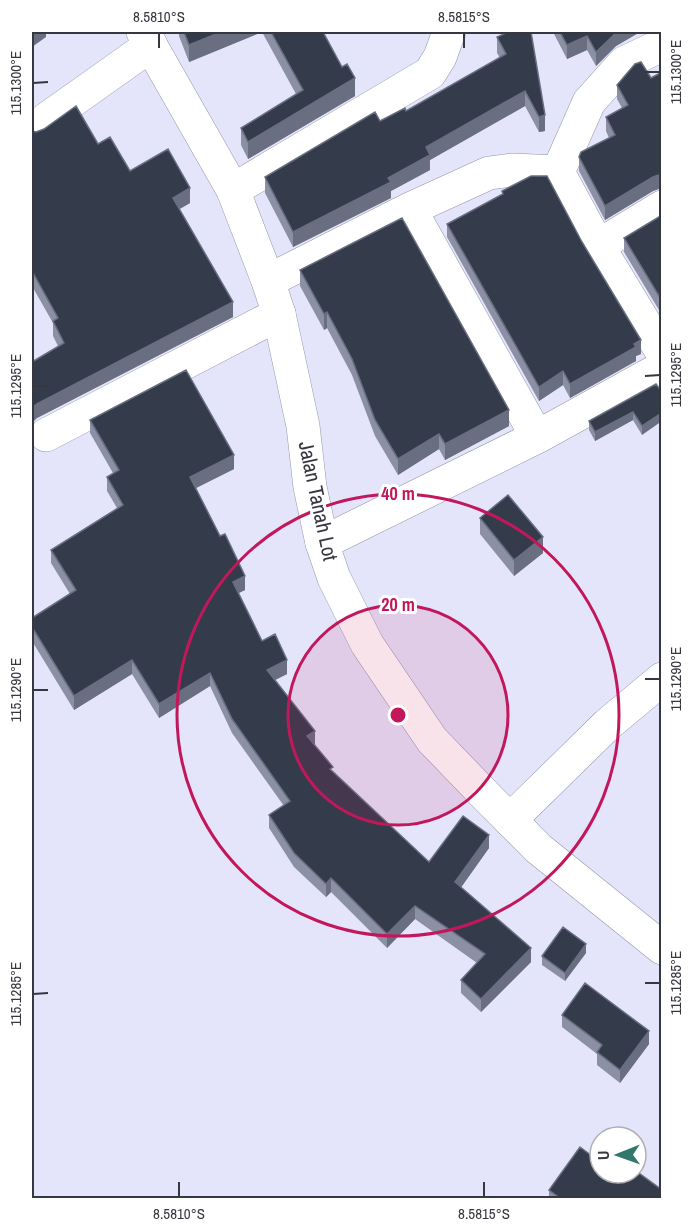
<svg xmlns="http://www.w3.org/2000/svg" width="693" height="1230" font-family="'Archivo Narrow',sans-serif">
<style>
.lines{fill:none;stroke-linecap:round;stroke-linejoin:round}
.minor-casing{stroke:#9595aa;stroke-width:34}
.major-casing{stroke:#9595aa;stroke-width:34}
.minor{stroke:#fff;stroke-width:33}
.major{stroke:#fff;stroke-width:33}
.wall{fill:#8c90a4}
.shaded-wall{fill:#696f80}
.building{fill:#343c4c;stroke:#696f80;stroke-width:1.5}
.ticks{fill:none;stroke:#373740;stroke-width:2}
.ring{fill:none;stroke:#c2185b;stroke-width:3}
.labels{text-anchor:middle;stroke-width:6;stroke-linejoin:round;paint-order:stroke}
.street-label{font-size:21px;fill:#373740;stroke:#fff}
.centre{fill:#c2185b;stroke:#fff;stroke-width:3}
.ring-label{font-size:18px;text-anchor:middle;font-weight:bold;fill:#c2185b;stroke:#fff;stroke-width:6;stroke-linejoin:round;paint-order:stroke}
.neatline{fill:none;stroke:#373740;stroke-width:2}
.ticks-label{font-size:15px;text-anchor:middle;fill:#373740}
</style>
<rect width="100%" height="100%" fill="#e4e5fb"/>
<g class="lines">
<defs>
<path id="minor" d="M34,128L151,45
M558,172L598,246L662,352
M558,172L589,102L624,63L662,45
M233,190L430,73L440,57L449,32
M410,209L537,437
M598,246L662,207
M268,281L410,209L489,173L512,170L558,172
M46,435L279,314
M322,543L537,437L662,368
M510,820L608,724L662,679"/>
<path id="major" d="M143,32L233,190L268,281L279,314L303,426L310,487L322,543L334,578L367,644L432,740L488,798L539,849L662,948"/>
</defs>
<!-- minor casing -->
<use href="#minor" class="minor-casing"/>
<!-- major casing -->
<use href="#major" class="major-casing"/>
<!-- minor -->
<use href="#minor" class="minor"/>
<!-- major -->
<use href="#major" class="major"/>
</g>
<!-- wall -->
<path class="wall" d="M179,32H323L355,96L248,159L241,145V128L296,94L262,32L189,62L179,36Z
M508,32L545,131L539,132L525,106L430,160V170L391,191V198L293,247L265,193V177L380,121L406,111L500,58L497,53V37Z
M553,32H640L616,46L596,66L587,50L567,59Z
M662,72V188L653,191L605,220L579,171V157L609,138L606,131V117L622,108L617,99V85L651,78Z
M32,131L98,144L130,171L190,203L179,209L233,317L37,418L58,346L53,336V323L32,286Z
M502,191L641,354L636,356V361L570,398L563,385L539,401L447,237V224L502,194Z
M662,215V315L624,252V238Z
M300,270L509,426L445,460L439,449L398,475L375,436L352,375L327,328L324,330L300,286Z
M662,392L642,435L633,420L595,441L589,430V421Z
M90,420L234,469L196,488L245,590L238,593L262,641L287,674L275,680L315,745H314L333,772L429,862L489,848L461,887L531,962L481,1012L461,993V980L477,963L415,919L387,948L331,892L326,897L294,867L269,828V815L284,806L232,733L210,686L159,718L132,674L74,710L32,641V618L70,594L51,563V550L117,508L107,491V477L113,473L90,433Z
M480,518L543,553L514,576L480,534Z
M586,953L565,981L542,965V956Z
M562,1015L649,1044L620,1083L597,1065V1054L562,1027Z
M600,1173L662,1198H549V1190Z"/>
<!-- shaded-wall -->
<path class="shaded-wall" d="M32,32H46V37L32,47Z
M221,32H262L189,62V45Z
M617,32H640L616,46L596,66V52Z
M587,36V50L567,59V45Z
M355,78V96L248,159V142Z
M525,91V106L430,160V170L391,191V198L293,247V232L388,178L426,147Z
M545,115V131L539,132V117Z
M661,174V188L653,191L605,220V206L653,177Z
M190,188V203L173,213V198Z
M233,302V317L37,418L32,423V408L37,404Z
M327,312V328L324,330V314Z
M641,340V354L636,356V361L570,398V384Z
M563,371V385L539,401V387Z
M509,410V426L445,460V444Z
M633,412V420L595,441V432Z
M662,413V421L642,435V426Z
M439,434V449L398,475V459Z
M234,455V469L190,491V477Z
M543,537V553L514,576V560Z
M245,576V590L233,596V582Z
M132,660V674L74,710V696Z
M287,660V674L267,684V670Z
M210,673V686L159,718V704Z
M315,731V745L307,750V736Z
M489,835V848L455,896V882Z
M331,878V892L326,897V884Z
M415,906V919L387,948V934Z
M586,944V953L565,981V973Z
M531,948V962L481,1012V999Z
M649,1031V1044L620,1083V1070Z"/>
<!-- building -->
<path class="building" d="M184,32H221L189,45Z
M271,32H323L342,67L347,64L355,78L248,142L241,128L303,90Z
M508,32H531L545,115L539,117L525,91L426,147L430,155L388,178L391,182L293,232L265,177L375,112L380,121L405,108L406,111L506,54L497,37Z
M560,32H617L596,52L587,36L567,45Z
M641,62L651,78L662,72V174L653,177L605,206L579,157L581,152L615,135L606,117L628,105L617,85L635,64Z
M76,106L98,144L110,137L130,171L168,149L190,188L173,198L233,302L37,404L32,408V362L64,343L53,321L58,318L32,271V131L36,132L44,129Z
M531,176H547L582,242L641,340L634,344L636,347L570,384L563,371L539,387L447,224L503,194L502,191Z
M662,215V301L624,238Z
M402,218L509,410L445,444L439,434L398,459L375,420L352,359L327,312L324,314L300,270Z
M186,370L234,455L190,477L220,536L225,534L245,576L233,582L262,641L275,634L287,660L267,670L315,731L307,736L333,767L330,769L429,862L463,816L489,835L455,882L531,948L481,999L461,980L485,954L415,906L387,934L331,878L326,884L294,853L269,815L290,801L232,719L210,673L159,704L132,660L74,696L32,627V618L76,590L51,550L123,505L107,477L119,470L90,420Z
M656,384L662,392V413L642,426L633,412L595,432L589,421Z
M508,495L543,537L514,560L480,518Z
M563,927L586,944L565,973L542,956Z
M585,983L649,1031L620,1070L597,1052L602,1045L562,1015Z
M580,1147L600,1162V1173H636V1171L662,1190V1198H560L549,1190Z"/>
<!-- ticks -->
<path class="ticks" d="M159,33V48M464,33V48M645,72H660M33,83L48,82M645,376L660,375M33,386H48M645,679H660M33,690H48M645,983H660M33,994L48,993M179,1182V1197M484,1182V1197"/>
<!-- distance rings -->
<circle cx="398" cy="715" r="110" fill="#c2185b" fill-opacity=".12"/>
<g class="ring">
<circle cx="398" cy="715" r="110"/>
<circle cx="398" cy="715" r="221"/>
</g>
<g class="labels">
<!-- street labels -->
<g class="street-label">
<text transform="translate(318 501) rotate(78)" y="7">Jalan Tanah Lot</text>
</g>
</g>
<circle cx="398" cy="715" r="9" class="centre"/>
<g class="ring-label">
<text x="398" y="500">40 m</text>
<text x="398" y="611">20 m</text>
</g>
<!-- border -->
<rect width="693" height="1230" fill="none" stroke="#ffffff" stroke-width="66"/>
<!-- north arrow -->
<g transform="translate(618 1155) rotate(269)"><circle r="28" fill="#ffffff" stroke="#afafb3" stroke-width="1.5"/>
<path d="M0-4.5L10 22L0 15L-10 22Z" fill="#32776b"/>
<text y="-9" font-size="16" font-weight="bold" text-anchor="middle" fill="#373740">U</text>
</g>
<rect x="33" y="33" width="627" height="1164" class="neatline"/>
<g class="ticks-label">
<text x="159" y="22">8.5810°S</text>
<text x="464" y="22">8.5815°S</text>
<text transform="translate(676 72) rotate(-90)" y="5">115.1300°E</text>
<text transform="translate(16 83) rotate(-90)" y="5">115.1300°E</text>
<text transform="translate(676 375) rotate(-90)" y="5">115.1295°E</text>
<text transform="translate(16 386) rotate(-90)" y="5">115.1295°E</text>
<text transform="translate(676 679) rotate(-90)" y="5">115.1290°E</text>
<text transform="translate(16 690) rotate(-90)" y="5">115.1290°E</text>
<text transform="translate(676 983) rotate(-90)" y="5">115.1285°E</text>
<text transform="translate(16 994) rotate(-90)" y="5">115.1285°E</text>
<text x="179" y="1219">8.5810°S</text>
<text x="484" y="1219">8.5815°S</text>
</g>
</svg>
